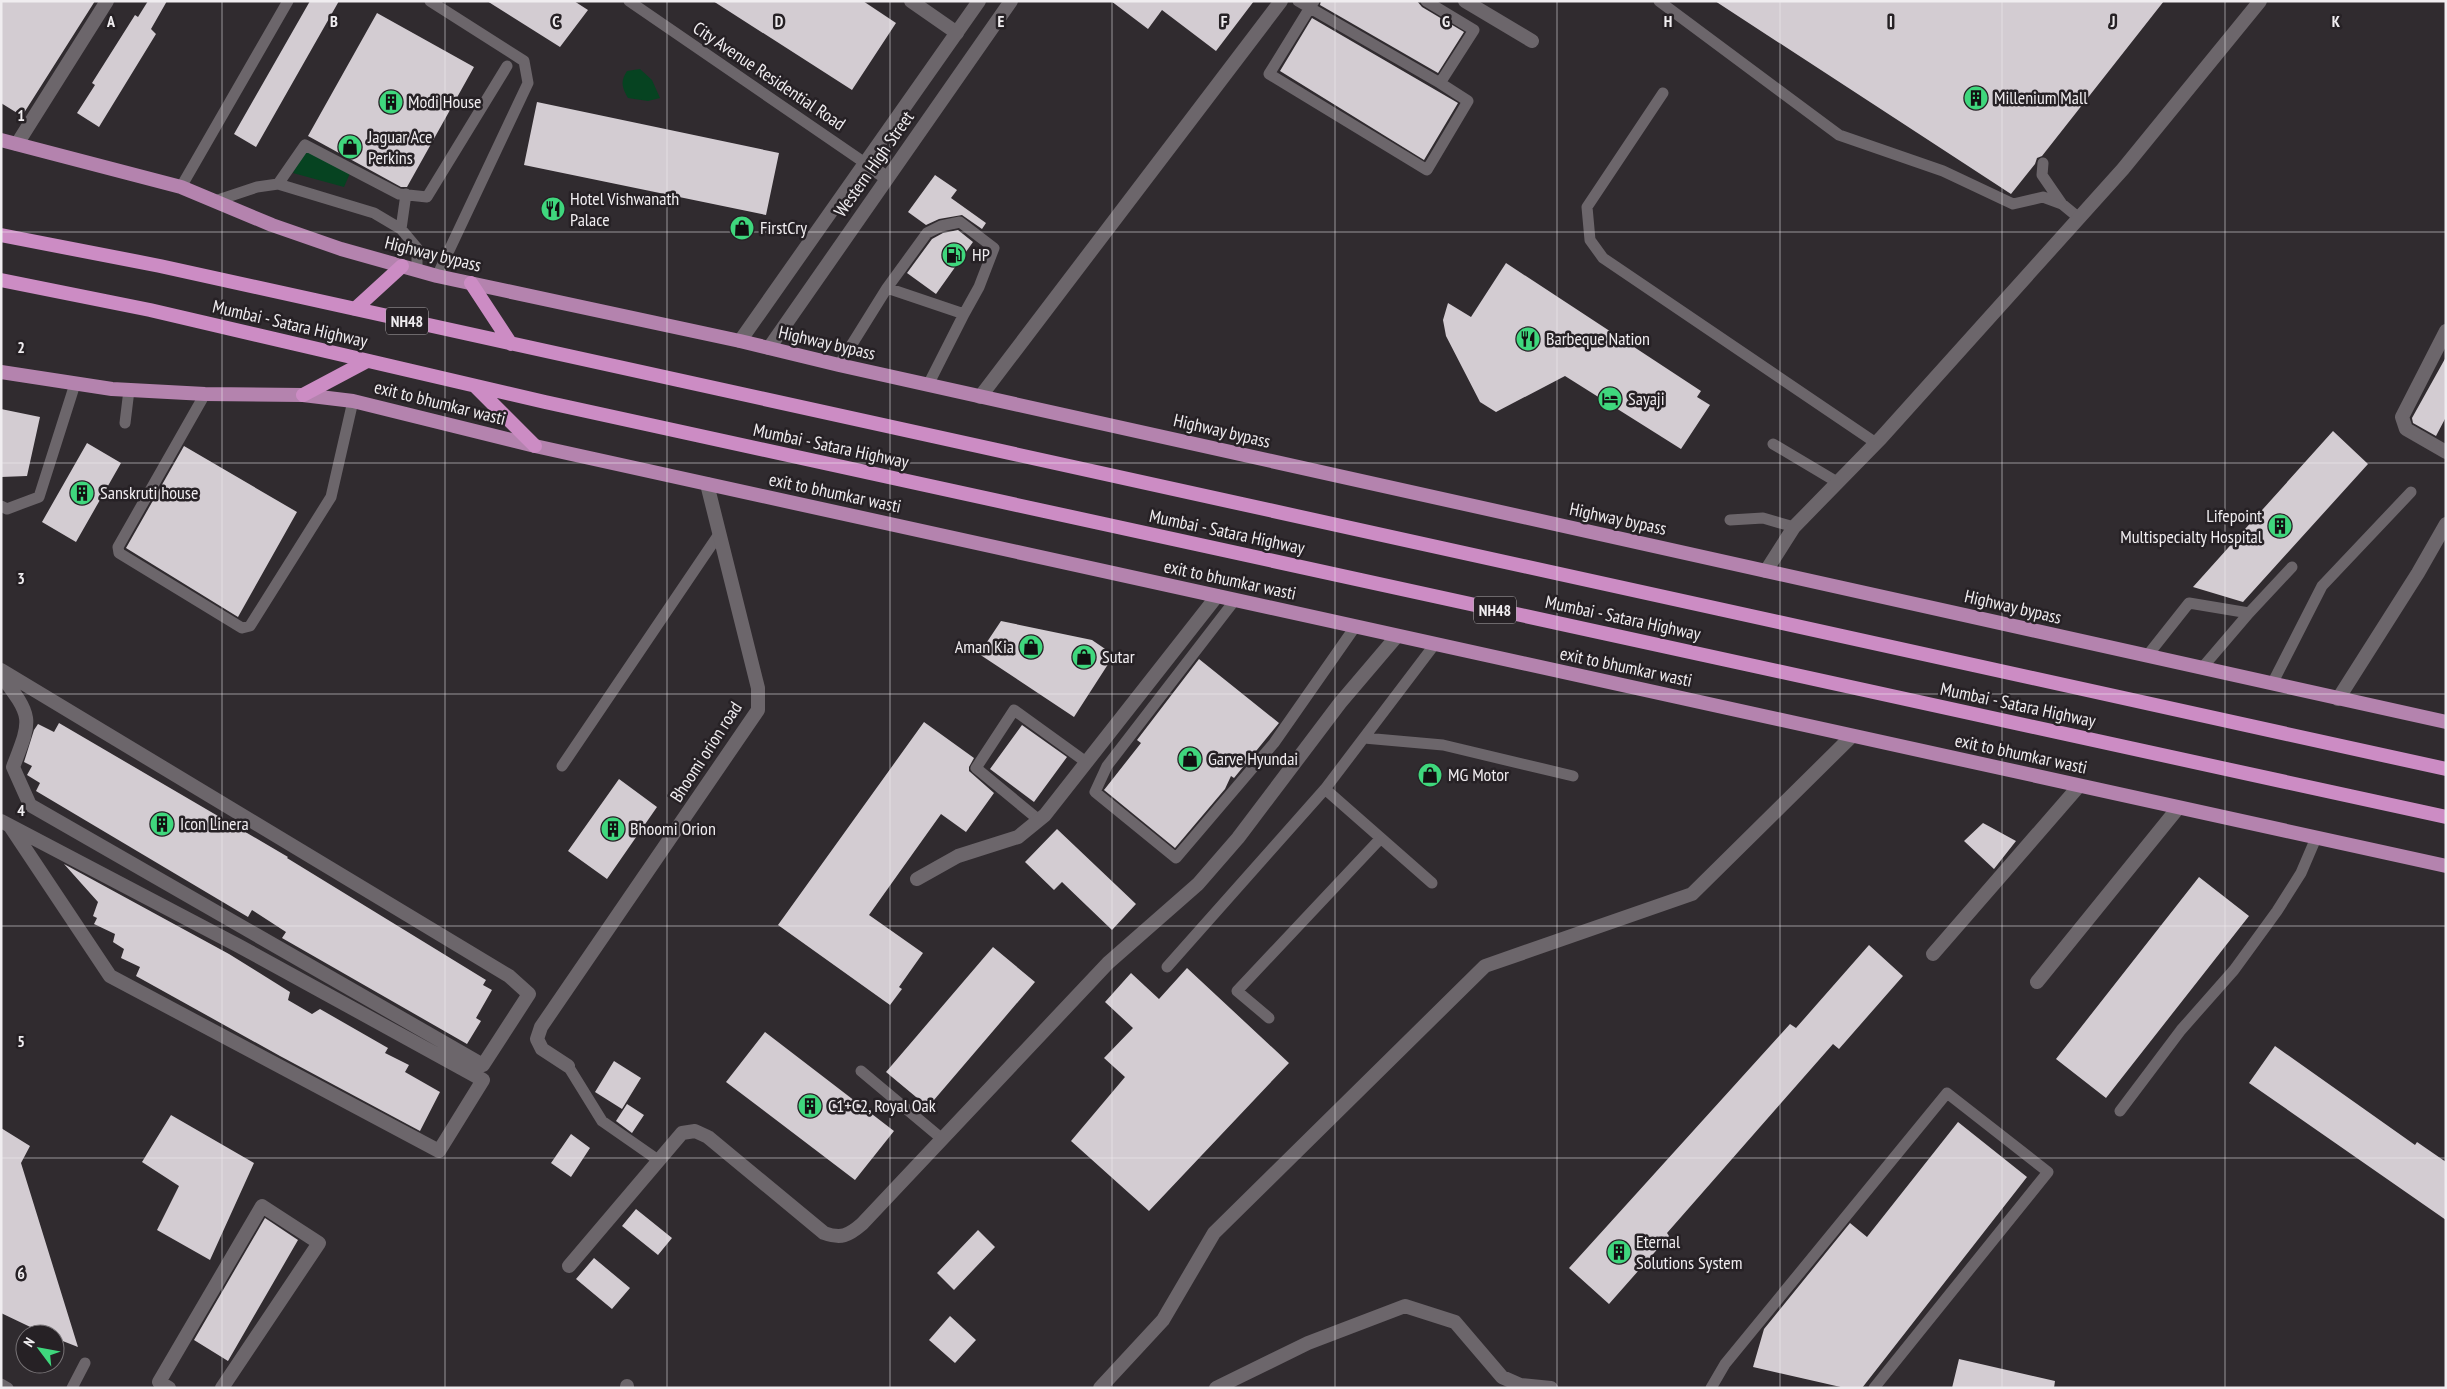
<svg xmlns="http://www.w3.org/2000/svg" width="2447" height="1389" font-family="'PT Sans Narrow',sans-serif">
<style>
.green{fill:#064321}
.building{fill:#d3ccd2}
.lines{fill:none;stroke-linecap:round;stroke-linejoin:round}
.service{stroke:#6c666b;stroke-width:11}
.minor{stroke:#6c666b;stroke-width:14}
.tertiary{stroke:#6c666b;stroke-width:14}
.primary{stroke:#b483ae;stroke-width:14}
.trunk{stroke:#cc8cc4;stroke-width:14}
.grid{fill:none;stroke:#f0edf0;stroke-width:1;stroke-opacity:0.55}
.labels{text-anchor:middle;stroke-width:5;stroke-linejoin:round;paint-order:stroke}
.shield{fill:#262125;stroke:#b3b0b3;stroke-width:1}
.shield-label{font-size:16px;font-weight:bold;fill:#f0edf0}
.street-label{font-size:18px;fill:#f0edf0;stroke:#262125}
.poi-label{font-size:18px;fill:#f0edf0;stroke:#262125;text-anchor:start}
.grid-label{font-size:16px;text-anchor:middle;font-weight:bold;fill:#f0edf0;stroke:#262125;stroke-width:5;stroke-linejoin:round;paint-order:stroke}
</style>
<rect width="100%" height="100%" fill="#302b2f"/>
<!-- green -->
<path class="green" d="M640,69L652,80L660,98L648,101L628,98C622,87 620,82 627,71Z
M306,148L351,171L344,187L293,173Z"/>
<!-- building -->
<path class="building" d="M1,1H95L22,116L1,103Z
M148,1H167L151,29L156,34L99,127L77,113L95,85L92,83L135,15L138,17Z
M310,1H339L256,147L234,134Z
M487,1H574L588,10L560,47Z
M713,1H863L896,23L852,90Z
M1111,1H1254L1216,51L1162,10L1148,29Z
M1321,1H1417L1422,7L1464,32L1438,73L1320,5Z
M1715,1H2164L2042,156L2037,158L2035,164L2011,194Z
M377,13L474,67L407,187H401L308,136Z
M1312,18L1458,103L1424,160L1280,71Z
M537,102L779,153L766,215L524,165Z
M935,175L957,190L951,198L986,223L982,229L962,215L939,219L926,225L908,212Z
M958,230L973,242L936,294L907,273L932,239L943,233Z
M1506,263L1701,391L1697,397L1710,405L1681,449L1565,376L1496,412L1480,402L1446,336L1443,320L1448,303L1471,317Z
M2446,357V417L2436,436L2413,423L2412,418Z
M1,409L40,417L27,476L1,477Z
M2333,431L2368,464L2243,602L2193,587Z
M87,443L121,463L76,542L42,522Z
M184,446L297,512L238,617L126,548Z
M1001,621L1092,640L1114,655L1074,717L979,654Z
M1199,659L1279,723L1234,778L1231,776L1225,789L1175,848L1104,790L1141,743L1137,740Z
M924,722L974,758L969,767V771L994,793L966,832L941,814L869,915L923,953L899,987L902,989L890,1005L778,925Z
M59,723L288,857L287,858L486,980L483,985L492,990L476,1018L481,1021L467,1044L282,938L286,932L252,910L248,917L36,791L40,783L27,775L32,766L24,762L34,730L38,724L54,732Z
M1022,725L1067,757L1034,802L986,766L990,769Z
M619,779L657,807L607,879L568,851Z
M1983,823L2016,841L1994,869L1964,841Z
M1057,829L1136,904L1112,930L1062,882L1054,890L1025,862Z
M64,864L229,954L290,992L288,1000L312,1014L320,1009L388,1048L385,1053L409,1065L405,1072L440,1092L420,1131L280,1056L136,976L140,967L121,958L124,949L113,942L115,934L94,924L97,918L93,916L98,902Z
M2199,877L2249,916L2106,1098L2056,1059Z
M1869,945L1903,976L1839,1049L1833,1044L1667,1233L1669,1236L1609,1304L1569,1268L1790,1024L1796,1028Z
M993,947L1035,982L928,1107L886,1072Z
M1187,968L1289,1063L1149,1211L1071,1141L1125,1077L1104,1058L1133,1028L1105,1002L1131,973L1159,999Z
M765,1032L894,1131L855,1180L726,1082Z
M2275,1046L2415,1145L2417,1142L2446,1162V1220L2249,1083Z
M614,1061L641,1078L622,1109L595,1092Z
M627,1104L644,1115L632,1133L616,1121Z
M171,1115L254,1163L210,1260L157,1230L179,1186L142,1162Z
M1958,1122L2027,1177L1862,1388H1845L1753,1367L1764,1329L1850,1223L1867,1237Z
M1,1128L30,1146L21,1163L78,1347L55,1338V1334H45L1,1313Z
M571,1134L590,1148L571,1177L551,1163Z
M636,1209L672,1238L658,1255L622,1226Z
M265,1218L298,1240L228,1361L194,1340Z
M978,1230L995,1247L954,1290L937,1273Z
M594,1258L630,1288L612,1309L576,1279Z
M950,1316L976,1340L955,1363L929,1340Z
M1959,1359L2055,1381L2054,1388H1952Z"/>
<g class="lines">
<!-- service -->
<path class="service" d="M430,1L524,61L528,83L437,276
M629,1L865,163
M1298,1L1440,83L1474,30L1426,1
M1314,1L1269,74L1427,170L1468,101L1440,83
M1659,1L1839,135L1943,171L2013,204L2043,197L2062,204L2079,218
M1663,93L1587,207L1590,240L1603,258L1876,443
M2043,163L2042,175L2062,204
M278,184L305,145L399,194L427,197L507,66
M181,187L288,1
M215,201L257,187L278,184L374,213L401,229L417,248V270
M401,229L406,194
M887,288L927,233L941,226L960,222L994,248L979,287L964,314
M839,365L887,288L964,314L928,385
M205,394L118,547L119,553L242,628L250,626L331,497L353,401
M125,423L129,390
M1773,444L1837,482
M1,506L7,509L39,497L75,384
M1730,520L1763,518L1794,527
M1235,600L1107,766L1095,792L1176,858L1274,743L1355,627
M2147,656L2189,603L2249,613L2292,567
M2202,668L2249,613
M2272,684L2322,586L2411,492
M1364,738L1443,745L1573,776
M562,766L719,534
M1039,820L976,768L1014,710L1086,762
M1432,883L1325,789L1435,644
M1167,967L1325,789
M1269,1018L1237,991L1381,838
M568,1066L602,1121L658,1160
M861,1071L941,1138
M2120,1111L2181,1030L2234,970L2277,911L2301,873L2316,838
M1,1384L8,1388
M72,1388L85,1363
M1711,1388L1725,1364L1947,1093L2048,1172L1874,1388"/>
<!-- minor -->
<path class="minor" d="M911,1L957,33
M1465,1L1532,41
M17,144L107,1
M2446,331L2402,417L2406,429L2446,452
M980,397L1281,1
M1,670L509,976L529,994L483,1065L30,805L13,767C32,718 33,718 1,675
M2338,699L2418,573L2446,524
M1,821L239,946L483,1080L439,1151L110,976L10,826
M917,879L958,856L1018,837L1045,815L1217,596
M1933,954L2079,786
M2037,982L2178,808
M568,1066L542,1049L537,1039L541,1027L758,710V688L707,484
M569,1266L682,1133L695,1131L708,1137L824,1233C841,1239 848,1236 862,1224L1108,963L1198,884L1238,838L1340,703L1397,636
M627,1386V1388
M169,1388L159,1382L262,1206L319,1243L222,1388
M1100,1388L1163,1320L1214,1233L1485,966L1692,894L1852,736
M1216,1388L1308,1343L1405,1306L1455,1322L1502,1377L1520,1385L1551,1388"/>
<!-- tertiary -->
<path class="tertiary" d="M865,163L887,178
M740,341L979,1
M769,348L1011,1
M1766,571L1794,527L1881,438L2123,169L2260,1"/>
<!-- primary -->
<path class="primary" d="M1,140L181,187L272,225L341,249L437,276L740,341L839,365L2446,722
M1,372L112,389L205,394L303,395L353,401L535,446L2446,866"/>
<!-- trunk -->
<path class="trunk" d="M1,235L160,266L2446,769
M1,280L150,310L545,402L2446,817
M471,283L511,344
M355,309L402,266
M475,386L535,446
M303,395L367,361"/>
</g>
<!-- grid -->
<path class="grid" d="M222,1V1388M445,1V1388M667,1V1388M890,1V1388M1112,1V1388M1335,1V1388M1557,1V1388M1780,1V1388M2002,1V1388M2225,1V1388M1,232H2446M1,463H2446M1,694H2446M1,926H2446M1,1158H2446"/>
<!-- icons -->
<defs>
<symbol id="building-disc" viewBox="-11 -11 22 22"><circle r="9.5" fill="#3fd77d" stroke="#262125"/><path d="M-4-6H4V6H1V3H-1V6H-4ZM-2.5-4.3h1.7v1.8h-1.7ZM.8-4.3h1.7v1.8H.8ZM-2.5-1h1.7V.8h-1.7ZM.8-1h1.7V.8H.8Z" fill="#111"/></symbol>
<symbol id="shop-disc" viewBox="-11 -11 22 22"><circle r="9.5" fill="#3fd77d" stroke="#262125"/><path d="M-5-2.5h2.3a2.7 3.5 0 0 1 5.4 0H5L5.5 6h-11ZM-1.5-2.5h3a1.5 2.3 0 0 0-3 0Z" fill="#111"/></symbol>
<symbol id="restaurant-disc" viewBox="-11 -11 22 22"><circle r="9.5" fill="#3fd77d" stroke="#262125"/><path d="M-5-6h1v4h1v-4h1v4h1v-4h1v5L-1.5 .5V6h-2V.5L-5-1ZM5-6V6H3V1.5H1.5Q1.5-4 5-6Z" fill="#111"/></symbol>
<symbol id="fuel-disc" viewBox="-11 -11 22 22"><circle r="9.5" fill="#3fd77d" stroke="#262125"/><path d="M-5.5-6h7V0h2V4h1.3V-2.5L3-4.5l.8-.8L6-3V5H2.5V1h-1V6h-7ZM-4.2-4.7v3.2H.2V-4.7Z" fill="#111"/></symbol>
<symbol id="hotel-disc" viewBox="-11 -11 22 22"><circle r="9.5" fill="#3fd77d" stroke="#262125"/><path d="M-6-4.5h1.5V1H6V5H4.5V3h-9V5H-6ZM-4 0a1.8 1.8 0 1 1 3.6 0ZM.5 0V-2.5h3Q6-2.5 6 0Z" fill="#111"/></symbol>
</defs>
<g fill-rule="evenodd">
<use href="#building-disc" x="1962" y="84" width="28" height="28"/>
<use href="#building-disc" x="377" y="88" width="28" height="28"/>
<use href="#shop-disc" x="336" y="133" width="28" height="28"/>
<use href="#restaurant-disc" x="539" y="195" width="28" height="28"/>
<use href="#shop-disc" x="728" y="214" width="28" height="28"/>
<use href="#fuel-disc" x="940" y="241" width="28" height="28"/>
<use href="#restaurant-disc" x="1514" y="325" width="28" height="28"/>
<use href="#hotel-disc" x="1596" y="385" width="28" height="28"/>
<use href="#building-disc" x="68" y="479" width="28" height="28"/>
<use href="#building-disc" x="2266" y="512" width="28" height="28"/>
<use href="#shop-disc" x="1017" y="633" width="28" height="28"/>
<use href="#shop-disc" x="1070" y="643" width="28" height="28"/>
<use href="#shop-disc" x="1176" y="745" width="28" height="28"/>
<use href="#shop-disc" x="1416" y="761" width="28" height="28"/>
<use href="#building-disc" x="148" y="810" width="28" height="28"/>
<use href="#building-disc" x="599" y="815" width="28" height="28"/>
<use href="#building-disc" x="796" y="1092" width="28" height="28"/>
<use href="#building-disc" x="1605" y="1238" width="28" height="28"/>
</g>
<g class="labels">
<!-- shield labels -->
<g class="shield">
<rect x="386" y="307.5" width="42" height="27" rx="4"/>
<rect x="1474" y="596.5" width="42" height="27" rx="4"/>
</g>
<g class="shield-label">
<text x="407" y="327">NH48</text>
<text x="1495" y="616">NH48</text>
</g>
<!-- street labels -->
<g class="street-label">
<text transform="translate(769 76) rotate(34)" y="6">City Avenue Residential Road</text>
<text transform="translate(874 164) rotate(-55)" y="6">Western High Street</text>
<text transform="translate(433 254) rotate(14)" y="6">Highway bypass</text>
<text transform="translate(290 324) rotate(13)" y="6">Mumbai - Satara Highway</text>
<text transform="translate(827 343) rotate(13)" y="6">Highway bypass</text>
<text transform="translate(440 403) rotate(14)" y="6">exit to bhumkar wasti</text>
<text transform="translate(1222 431) rotate(13)" y="6">Highway bypass</text>
<text transform="translate(831 446) rotate(12)" y="6">Mumbai - Satara Highway</text>
<text transform="translate(835 493) rotate(12)" y="6">exit to bhumkar wasti</text>
<text transform="translate(1618 519) rotate(12)" y="6">Highway bypass</text>
<text transform="translate(1227 532) rotate(12)" y="6">Mumbai - Satara Highway</text>
<text transform="translate(1230 580) rotate(12)" y="6">exit to bhumkar wasti</text>
<text transform="translate(2013 607) rotate(13)" y="6">Highway bypass</text>
<text transform="translate(1623 618) rotate(12)" y="6">Mumbai - Satara Highway</text>
<text transform="translate(1626 667) rotate(12)" y="6">exit to bhumkar wasti</text>
<text transform="translate(2018 705) rotate(12)" y="6">Mumbai - Satara Highway</text>
<text transform="translate(706 752) rotate(-57)" y="6">Bhoomi orion road</text>
<text transform="translate(2021 754) rotate(12)" y="6">exit to bhumkar wasti</text>
</g>
<!-- poi labels -->
<g class="poi-label">
<text x="1994" y="104">Millenium Mall</text>
<text x="408" y="108">Modi House</text>
<text x="368" y="143">Jaguar Ace<tspan x="368" dy="21">Perkins</tspan></text>
<text x="570" y="205">Hotel Vishwanath<tspan x="570" dy="21">Palace</tspan></text>
<text x="760" y="234">FirstCry</text>
<text x="972" y="261">HP</text>
<text x="1546" y="345">Barbeque Nation</text>
<text x="1628" y="405">Sayaji</text>
<text x="100" y="499">Sanskruti house</text>
<text x="2262" y="522" text-anchor="end">Lifepoint<tspan x="2262" dy="21">Multispecialty Hospital</tspan></text>
<text x="1014" y="653" text-anchor="end">Aman Kia</text>
<text x="1102" y="663">Sutar</text>
<text x="1208" y="765">Garve Hyundai</text>
<text x="1448" y="781">MG Motor</text>
<text x="180" y="830">Icon Linera</text>
<text x="630" y="835">Bhoomi Orion</text>
<text x="828" y="1112">C1+C2, Royal Oak</text>
<text x="1636" y="1248">Eternal<tspan x="1636" dy="21">Solutions System</tspan></text>
</g>
</g>
<g class="grid-label">
<text x="111" y="27">A</text>
<text x="334" y="27">B</text>
<text x="556" y="27">C</text>
<text x="779" y="27">D</text>
<text x="1001" y="27">E</text>
<text x="1224" y="27">F</text>
<text x="1446" y="27">G</text>
<text x="1668" y="27">H</text>
<text x="1891" y="27">I</text>
<text x="2113" y="27">J</text>
<text x="2336" y="27">K</text>
<text x="21" y="121">1</text>
<text x="21" y="353">2</text>
<text x="21" y="584">3</text>
<text x="21" y="816">4</text>
<text x="21" y="1047">5</text>
<text x="21" y="1279">6</text>
</g>
<!-- border -->
<rect width="2447" height="1389" fill="none" stroke="#f0edf0" stroke-width="5"/>
<!-- north arrow -->
<g transform="translate(40 1349) rotate(302)"><circle r="24" fill="#262125" stroke="#777376"/>
<path d="M0-4L9 19L0 12L-9 19Z" fill="#3fd77d"/>
<text y="-8" font-size="14" font-weight="bold" text-anchor="middle" fill="#f0edf0">N</text>
</g>
</svg>
